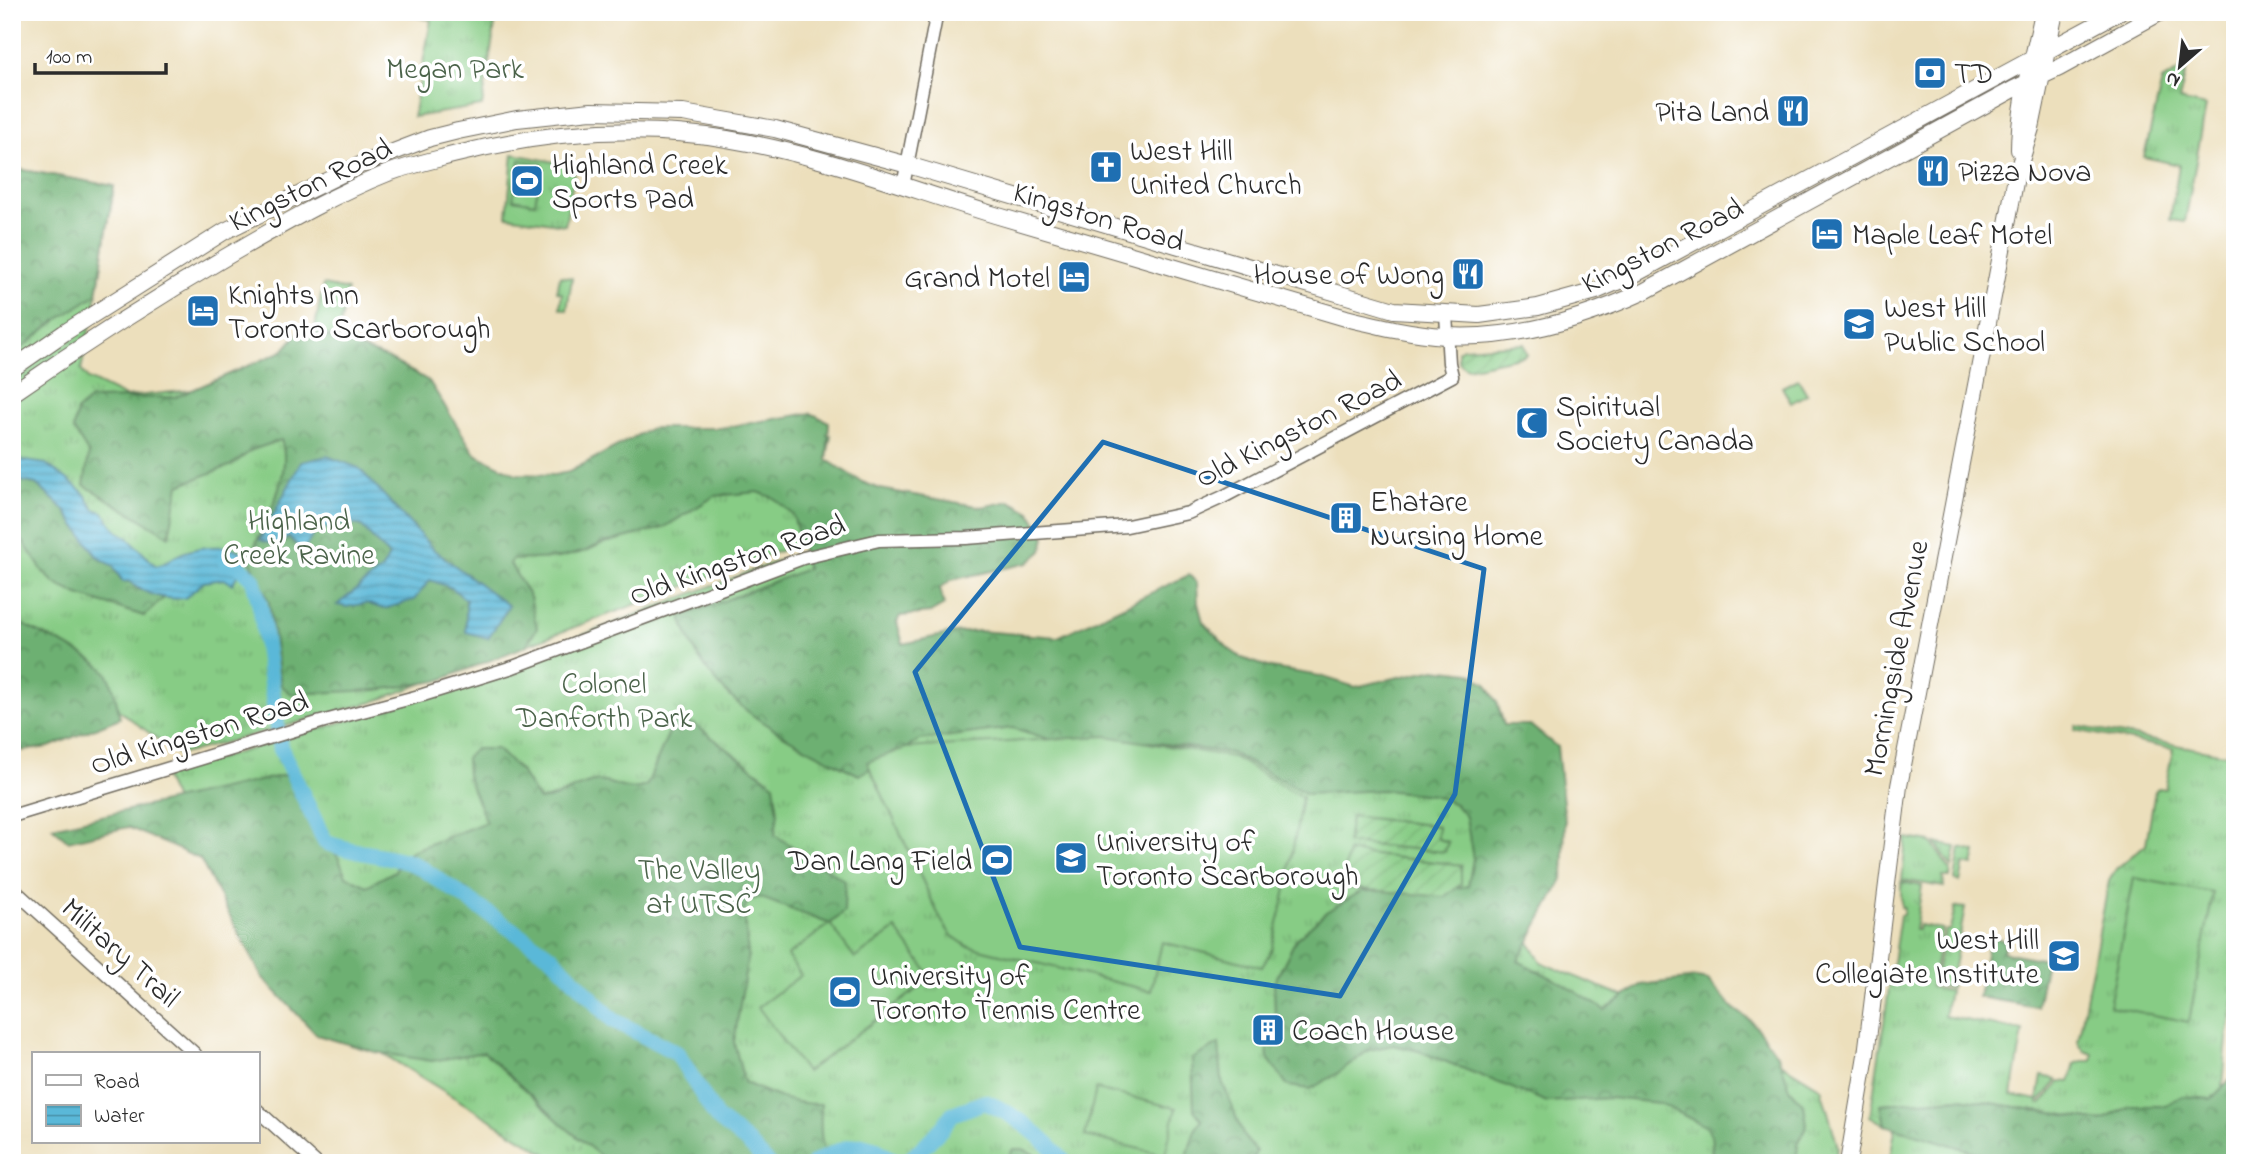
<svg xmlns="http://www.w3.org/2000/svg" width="2247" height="1175" font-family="'Indie Flower',sans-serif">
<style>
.grass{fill:url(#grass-tufts);stroke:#597c58;stroke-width:2}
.forest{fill:url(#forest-crowns);stroke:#4c6e4e;stroke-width:2}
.garden{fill:url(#garden-furrows);stroke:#597c58;stroke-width:2}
.pitch{fill:#87cc85;stroke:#597c58;stroke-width:2}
.water{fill:url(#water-rules);stroke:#427282;stroke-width:2}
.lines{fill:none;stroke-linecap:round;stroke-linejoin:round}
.river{stroke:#5ab8d8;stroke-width:16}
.minor-casing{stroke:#6f6a5e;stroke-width:15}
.major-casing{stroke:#6f6a5e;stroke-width:18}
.minor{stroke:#fff;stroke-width:12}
.major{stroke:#fff;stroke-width:16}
.marked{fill:none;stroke:#1f6fb2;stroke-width:5;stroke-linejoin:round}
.labels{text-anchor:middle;stroke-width:7;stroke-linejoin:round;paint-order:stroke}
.park-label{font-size:30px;fill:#4b634a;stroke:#fff}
.poi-label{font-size:30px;fill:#2b2b2b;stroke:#fff;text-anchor:start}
.street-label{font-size:30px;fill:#2b2b2b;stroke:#fff}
</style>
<defs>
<pattern id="grass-tufts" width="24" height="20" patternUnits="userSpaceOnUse" patternTransform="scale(1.75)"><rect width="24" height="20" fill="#87cc85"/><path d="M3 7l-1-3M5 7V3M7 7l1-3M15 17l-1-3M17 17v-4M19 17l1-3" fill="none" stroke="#75af73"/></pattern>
<pattern id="forest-crowns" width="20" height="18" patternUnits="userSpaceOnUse" patternTransform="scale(1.75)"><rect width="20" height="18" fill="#6db072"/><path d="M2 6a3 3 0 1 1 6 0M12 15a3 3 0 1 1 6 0" fill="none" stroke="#5a8f5e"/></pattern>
<pattern id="garden-furrows" width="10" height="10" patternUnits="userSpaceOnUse" patternTransform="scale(1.75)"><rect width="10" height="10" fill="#87cc85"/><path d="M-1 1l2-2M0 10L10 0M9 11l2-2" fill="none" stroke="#75af73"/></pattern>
<pattern id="water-rules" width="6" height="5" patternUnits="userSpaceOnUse" patternTransform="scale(1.75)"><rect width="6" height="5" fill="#5ab8d8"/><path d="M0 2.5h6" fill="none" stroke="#4b96af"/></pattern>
</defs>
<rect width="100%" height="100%" fill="#fff"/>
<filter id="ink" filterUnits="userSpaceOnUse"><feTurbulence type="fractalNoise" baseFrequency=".0143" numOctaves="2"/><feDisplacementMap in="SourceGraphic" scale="14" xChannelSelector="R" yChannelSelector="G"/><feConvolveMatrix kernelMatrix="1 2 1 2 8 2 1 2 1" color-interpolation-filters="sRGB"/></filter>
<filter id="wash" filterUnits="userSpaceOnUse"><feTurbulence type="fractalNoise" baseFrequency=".00686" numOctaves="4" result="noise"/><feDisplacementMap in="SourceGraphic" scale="28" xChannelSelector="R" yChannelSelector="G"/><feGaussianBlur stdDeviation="1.57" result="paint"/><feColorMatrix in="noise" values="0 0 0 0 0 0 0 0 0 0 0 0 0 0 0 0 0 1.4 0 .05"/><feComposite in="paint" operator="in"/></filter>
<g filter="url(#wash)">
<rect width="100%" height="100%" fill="#ecdfbc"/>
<!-- grass -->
<path class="grass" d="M393,12H497L482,106L413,117L431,20Z
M2187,66L2179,100L2206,106L2185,222L2170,220L2179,165L2144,157L2162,81Z
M513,154L576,166L565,225L507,216Z
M12,168L114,186L97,294L81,370L88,379L125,397L193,390L284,351L489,483L549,502L682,442L831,435L812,539L373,702L179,755L113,706L12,715Z
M560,276L572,278L567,310L560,308L562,293L557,292Z
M1798,379L1807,394L1791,403L1782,387Z
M814,547L852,655L1469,713L1520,928L1542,963L1769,1056L1821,1088L1838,1147L1835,1163H561L276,988L225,907L163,775L396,706Z
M2076,726L2235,756V997L2227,1039L2223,1086L2235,1084V1163H1889L1898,1113L2099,1138L2164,1106H2130L2102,1121L1960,1098L1882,1104L1885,1125L1870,1116L1900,915H1903L1904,908L1901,907V882L1922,886L1915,930H1918L1919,925L1942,929L1931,987L1949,991L1944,1016L2023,1031L2012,1095L2038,1100L2042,1076L2057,1079L2055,1084L2038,1103L2041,1104L2058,1085L2059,1081L2070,1082L2075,1064L2082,1061H2092L2093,1054L2084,1051L2078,1041L2109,881L2116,869L2146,844L2155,791L2158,788L2165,789L2173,749L2075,730Z
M1906,838L1931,842L1951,871L1950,877H1943L1944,887L1902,880Z
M1935,843L1956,847L1952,867Z
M1960,848L1976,852L1973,865L1964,864L1960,882L1955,880Z
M1955,907L1965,908L1950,988L1934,984L1945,930H1950Z"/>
<!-- forest -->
<path class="forest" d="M12,168L114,186L97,294L53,323L12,356Z
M299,332L337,339L389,359L429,381L475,454L516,474L554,475L569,472L651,428H720L811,413L829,422L827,460L862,482L880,489L982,507L1010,501L1030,512L1045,537L1042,551L1028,563L951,580L940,588L944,605L930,613L900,616L897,622L903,644L952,633L979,631L1058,637L1189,575L1197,583L1198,603L1203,622L1229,649L1242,658L1271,668L1320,676L1355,687L1435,669L1470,673L1486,684L1497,702L1504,725H1530L1557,747L1565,822L1563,879L1518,961L1562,983L1605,1010L1641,985L1696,978L1708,980L1733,1008L1751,1021L1778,1055L1790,1089L1804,1105L1807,1124L1798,1144L1796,1163H1710L1713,1140L1707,1127L1659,1103L1610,1098L1547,1102L1419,1051L1393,1045L1369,1050L1335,1075L1310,1089L1288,1086L1268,1058L1267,1047L1275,1018L1274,983L1296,939L1326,912L1362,891L1451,889L1468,886L1473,859L1466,817L1455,804L1433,795L1382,790L1307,794L1231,753L1150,742L1081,749L1013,728L920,740L859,775C783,736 708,705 681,617L807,569L793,515L774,498L758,492L715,496L663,528L601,544L586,551L559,558L512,560L510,564L530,597L537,628L526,646L438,681L378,690L291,694L281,685L269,602L249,558C263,526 294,474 281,440L252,450L232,465L179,485L169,536L84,485L89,454L73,429L77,411L90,399L176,397L283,351Z
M12,479L36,484L64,509L97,556L113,566L123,582L129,581L138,589L165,597L144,616L78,595L56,584L44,573L12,525Z
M12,619C34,632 98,656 108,675C115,687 117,705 120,718L49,747L12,752Z
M673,722L694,724L774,784L778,812L775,835L845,881L844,912L830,924L759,897L748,901L744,911L748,955L734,1042L744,1082C768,1094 794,1105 821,1104C821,1126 817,1147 835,1163H609L565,1127L484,1052L432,1061L375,1052L317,1035L262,977L200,859L128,827L68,841L52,827L285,775L315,825L338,857L346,876L367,886L395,871L400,861L414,850L486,822L467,775L466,758L475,749H497L520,771L539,800C559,799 574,786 593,782C612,778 626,796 647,785Z
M1989,937L2005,940L2003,952L2046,960L2037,1007L1978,997Z
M1219,1044L1222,1081L1244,1137L1256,1151L1252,1163H1185L1195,1130L1202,1120L1194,1110L1192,1059Z
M2229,1081L2235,1084V1163H2012L1885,1125L1881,1104L1961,1098L2101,1121L2130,1106H2164L2182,1096L2211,1099Z
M1013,1149H1023L1053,1163H1005Z"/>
<!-- garden -->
<path class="garden" d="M1524,344L1527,354L1524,356L1467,368L1458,362V351L1463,348Z
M1351,816L1438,826V839L1448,842L1445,852L1347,843Z
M1348,852L1461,865V884L1444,897L1341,887Z"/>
<!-- pitch -->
<path class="pitch" d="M520,160L542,164L535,203L513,199Z
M323,285L347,290L338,338L314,333Z
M1106,736L1233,757L1302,797L1285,894L1272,949L1262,967L1162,942L1151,991L967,946L951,935L941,920L867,762L906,748Z
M2134,878L2213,893L2189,1022L2109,1006Z
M830,924L855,958L896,929L932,978L806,1072L758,1007L801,975L787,956Z
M1096,1089L1176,1108L1165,1155L1085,1136Z"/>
<!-- water -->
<path class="water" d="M327,456L359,468L434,550L509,606L488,638L466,632V600L452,588L430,580L414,600L384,609L366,603L347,607L337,605L382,569L389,556L360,525L337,524L315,532L303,551L289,537L275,545L260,540L301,462Z
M12,459L46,464L67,479L84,493L94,509L103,512L117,531L127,537L156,566C168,564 174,555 185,552C202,546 237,542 249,558L232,584L224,579L204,582L185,598C166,601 143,594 129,581L123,582L113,566L97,556L64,509L36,484L12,479Z"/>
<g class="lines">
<!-- river -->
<path class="river" d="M225,560L238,565L253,579L261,610L280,747L325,842C355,855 390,853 420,867L552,957L613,1020L677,1053L716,1117L748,1143L767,1163
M814,1163C833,1154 852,1140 873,1148C882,1152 888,1159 897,1163
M899,1163L911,1159L943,1127L952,1114L985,1102C1015,1114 1045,1138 1065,1163"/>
</g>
</g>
<g filter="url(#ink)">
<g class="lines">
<defs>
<path id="minor" d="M903,186L937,12
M12,816L321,722L423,695L513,667L803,558L879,540L966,538L1127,526L1188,513L1223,497L1452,376L1449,363L1446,314
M12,888L195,1054
M257,1110L316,1163"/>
<path id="major" d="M2019,150C2019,103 2034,58 2043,12
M12,369L64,333L225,231L362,164L430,138L458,131L517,119L591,111L683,113L775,129L908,165L1394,310L1479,315L1538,307L1596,291L1633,275L2119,12
M12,394C85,343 159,296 236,251C285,223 335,194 388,173C411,165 434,160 457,154C545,132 637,124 727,139C819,154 906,188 995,215C1112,249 1229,284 1346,318C1379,326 1412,334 1446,336C1515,340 1584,319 1645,291L2014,89L2059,68L2161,12
M1848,1163L1866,1055L1899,786L2016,177L2031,128L2055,12"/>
</defs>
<!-- minor casing -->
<use href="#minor" class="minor-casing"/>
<!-- major casing -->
<use href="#major" class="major-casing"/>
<!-- minor -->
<use href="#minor" class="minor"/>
<!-- major -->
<use href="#major" class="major"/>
</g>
</g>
<!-- marked area -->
<path class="marked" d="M1103,442L1484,569L1455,794L1340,996L1020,947L915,672Z"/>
<!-- icons -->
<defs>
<symbol id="bank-square" viewBox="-11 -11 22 22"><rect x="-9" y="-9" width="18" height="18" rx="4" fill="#1f6fb2" stroke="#fff"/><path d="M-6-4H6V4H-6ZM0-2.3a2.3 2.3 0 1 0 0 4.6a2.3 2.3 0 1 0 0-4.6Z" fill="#fff"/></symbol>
<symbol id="restaurant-square" viewBox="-11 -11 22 22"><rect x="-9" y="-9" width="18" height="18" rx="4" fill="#1f6fb2" stroke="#fff"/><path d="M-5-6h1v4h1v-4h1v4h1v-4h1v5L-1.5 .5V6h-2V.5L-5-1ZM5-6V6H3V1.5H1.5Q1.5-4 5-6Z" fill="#fff"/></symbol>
<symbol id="church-square" viewBox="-11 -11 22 22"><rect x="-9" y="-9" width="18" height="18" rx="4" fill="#1f6fb2" stroke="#fff"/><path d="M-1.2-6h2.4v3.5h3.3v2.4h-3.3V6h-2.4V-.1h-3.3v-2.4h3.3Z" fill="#fff"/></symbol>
<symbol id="stadium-square" viewBox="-11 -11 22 22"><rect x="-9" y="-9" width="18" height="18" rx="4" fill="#1f6fb2" stroke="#fff"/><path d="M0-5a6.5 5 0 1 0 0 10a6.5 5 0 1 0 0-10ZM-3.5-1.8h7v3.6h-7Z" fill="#fff"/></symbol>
<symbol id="hotel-square" viewBox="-11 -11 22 22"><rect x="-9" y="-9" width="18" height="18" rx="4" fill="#1f6fb2" stroke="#fff"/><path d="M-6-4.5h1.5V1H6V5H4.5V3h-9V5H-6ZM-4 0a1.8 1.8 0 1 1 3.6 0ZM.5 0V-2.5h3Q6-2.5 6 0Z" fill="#fff"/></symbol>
<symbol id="school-square" viewBox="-11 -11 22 22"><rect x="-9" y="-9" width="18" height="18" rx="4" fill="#1f6fb2" stroke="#fff"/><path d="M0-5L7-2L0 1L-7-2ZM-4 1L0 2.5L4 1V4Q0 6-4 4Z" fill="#fff"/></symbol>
<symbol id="mosque-square" viewBox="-11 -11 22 22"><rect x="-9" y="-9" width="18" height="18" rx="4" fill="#1f6fb2" stroke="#fff"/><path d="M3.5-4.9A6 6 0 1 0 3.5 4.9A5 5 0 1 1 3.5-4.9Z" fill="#fff"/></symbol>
<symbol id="building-square" viewBox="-11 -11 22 22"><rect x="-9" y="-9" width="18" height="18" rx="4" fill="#1f6fb2" stroke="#fff"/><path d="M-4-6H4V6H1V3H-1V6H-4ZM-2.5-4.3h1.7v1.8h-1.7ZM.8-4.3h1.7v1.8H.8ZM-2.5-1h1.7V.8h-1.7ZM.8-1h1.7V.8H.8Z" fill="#fff"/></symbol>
<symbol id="university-square" viewBox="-11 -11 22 22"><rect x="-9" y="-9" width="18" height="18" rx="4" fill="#1f6fb2" stroke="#fff"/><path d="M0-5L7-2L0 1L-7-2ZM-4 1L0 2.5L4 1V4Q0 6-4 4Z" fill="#fff"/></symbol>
</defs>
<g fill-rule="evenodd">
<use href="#bank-square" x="1911" y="54" width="38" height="38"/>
<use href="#restaurant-square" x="1774" y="92" width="38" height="38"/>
<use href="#church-square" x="1087" y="148" width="38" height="38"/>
<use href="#restaurant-square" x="1914" y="152" width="38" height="38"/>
<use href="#stadium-square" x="508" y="162" width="38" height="38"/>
<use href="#hotel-square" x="1808" y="215" width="38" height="38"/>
<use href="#restaurant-square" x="1449" y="255" width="38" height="38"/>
<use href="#hotel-square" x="1055" y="258" width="38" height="38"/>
<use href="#hotel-square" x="184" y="292" width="38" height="38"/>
<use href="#school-square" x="1840" y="305" width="38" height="38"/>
<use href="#mosque-square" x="1513" y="404" width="38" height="38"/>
<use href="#building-square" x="1327" y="499" width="38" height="38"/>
<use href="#university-square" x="1052" y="839" width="38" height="38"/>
<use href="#stadium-square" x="978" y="841" width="38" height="38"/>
<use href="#school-square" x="2045" y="937" width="38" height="38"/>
<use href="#stadium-square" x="826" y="973" width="38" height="38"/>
<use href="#building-square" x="1249" y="1011" width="38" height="38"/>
</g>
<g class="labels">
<!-- park labels -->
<g class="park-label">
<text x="455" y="78">Megan Park</text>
<text x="299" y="530">Highland<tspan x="299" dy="34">Creek Ravine</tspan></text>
<text x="604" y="693">Colonel<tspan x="604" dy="34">Danforth Park</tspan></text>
<text x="699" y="879">The Valley<tspan x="699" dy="34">at UTSC</tspan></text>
</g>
<!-- poi labels -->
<g class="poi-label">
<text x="1954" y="83">TD</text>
<text x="1769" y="121" text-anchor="end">Pita Land</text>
<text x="1130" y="160">West Hill<tspan x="1130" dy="34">United Church</tspan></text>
<text x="552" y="174">Highland Creek<tspan x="552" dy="34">Sports Pad</tspan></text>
<text x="1958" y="181">Pizza Nova</text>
<text x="1852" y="244">Maple Leaf Motel</text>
<text x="1444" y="284" text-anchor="end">House of Wong</text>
<text x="1050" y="287" text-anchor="end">Grand Motel</text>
<text x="228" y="304">Knights Inn<tspan x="228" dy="34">Toronto Scarborough</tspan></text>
<text x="1884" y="317">West Hill<tspan x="1884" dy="34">Public School</tspan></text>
<text x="1556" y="416">Spiritual<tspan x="1556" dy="34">Society Canada</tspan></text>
<text x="1370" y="511">Ehatare<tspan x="1370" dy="34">Nursing Home</tspan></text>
<text x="1096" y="851">University of<tspan x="1096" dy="34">Toronto Scarborough</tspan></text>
<text x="972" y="870" text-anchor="end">Dan Lang Field</text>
<text x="2039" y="949" text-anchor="end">West Hill<tspan x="2039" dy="34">Collegiate Institute</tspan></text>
<text x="870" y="985">University of<tspan x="870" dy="34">Toronto Tennis Centre</tspan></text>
<text x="1292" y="1040">Coach House</text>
</g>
<!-- street labels -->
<g class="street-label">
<text transform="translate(310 184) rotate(-26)" y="10">Kingston Road</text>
<text transform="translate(1099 216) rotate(17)" y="10">Kingston Road</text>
<text transform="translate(1662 245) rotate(-27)" y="10">Kingston Road</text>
<text transform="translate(1298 428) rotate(-27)" y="10">Old Kingston Road</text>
<text transform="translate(737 559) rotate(-19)" y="10">Old Kingston Road</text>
<text transform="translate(1895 658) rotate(-79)" y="10">Morningside Avenue</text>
<text transform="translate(199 732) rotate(-17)" y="10">Old Kingston Road</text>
<text transform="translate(121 952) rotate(42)" y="10">Military Trail</text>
</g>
</g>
<!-- margin -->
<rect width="2247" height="1175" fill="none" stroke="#fff" stroke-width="42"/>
<!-- legend -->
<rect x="32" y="1052" width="228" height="91" fill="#ffffff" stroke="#aaaaaa" stroke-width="2"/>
<rect x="46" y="1075" width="35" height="10" fill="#ffffff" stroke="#aaaaaa" stroke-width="2"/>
<text x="94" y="1088" font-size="21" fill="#2b2b2b">Road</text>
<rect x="46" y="1105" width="35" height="21" fill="url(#water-rules)" stroke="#aaaaaa" stroke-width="2"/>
<text x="94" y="1122" font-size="21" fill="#2b2b2b">Water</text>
<!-- north arrow -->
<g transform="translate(2180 66) rotate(208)" stroke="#ffffff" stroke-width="5" paint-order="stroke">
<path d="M0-5L12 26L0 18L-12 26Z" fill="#2b2b2b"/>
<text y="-10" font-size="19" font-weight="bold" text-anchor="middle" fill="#2b2b2b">N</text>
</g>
<!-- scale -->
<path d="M35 63v10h131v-10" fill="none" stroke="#2b2b2b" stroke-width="3.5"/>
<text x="46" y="63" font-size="21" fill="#2b2b2b" stroke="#ffffff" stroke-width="5" paint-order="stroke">100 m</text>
</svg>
